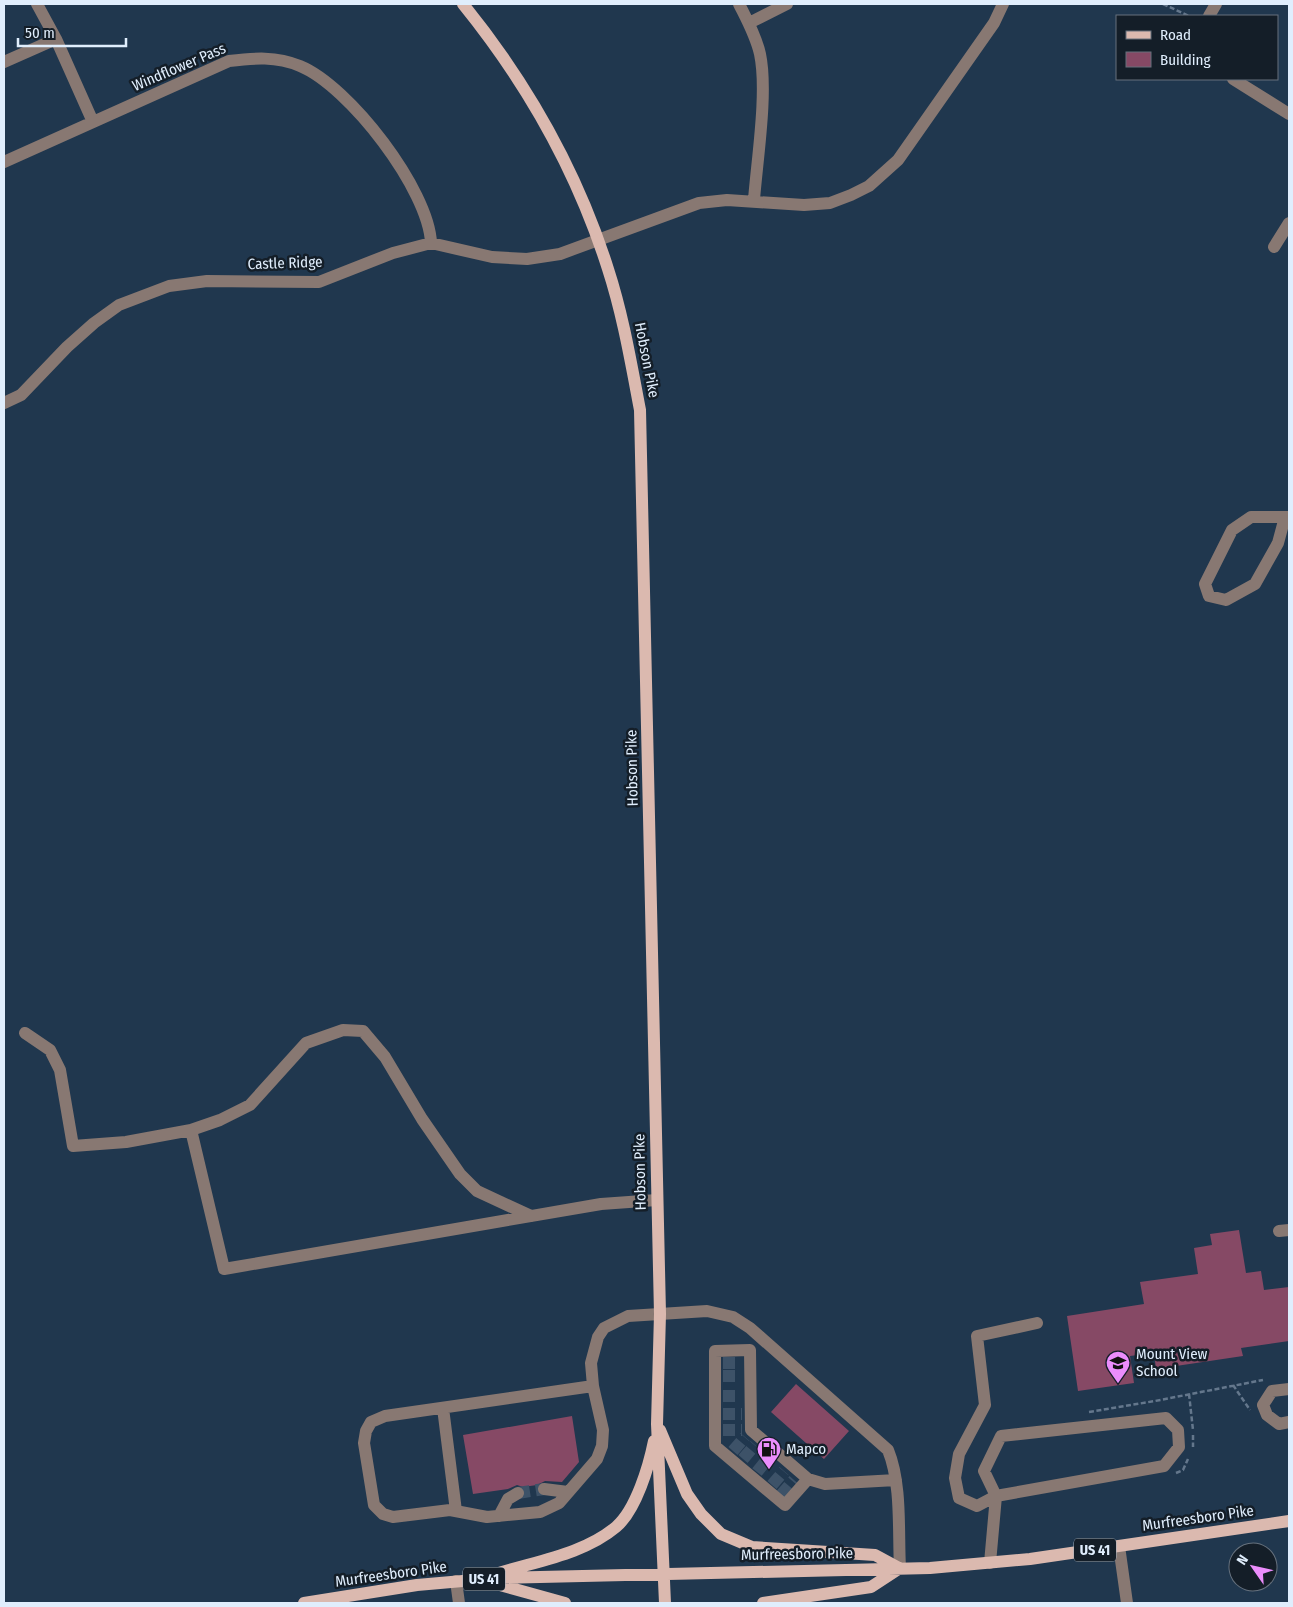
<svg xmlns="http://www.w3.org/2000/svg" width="1293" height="1607" font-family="'Fira Sans Condensed',sans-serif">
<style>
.building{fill:#864965}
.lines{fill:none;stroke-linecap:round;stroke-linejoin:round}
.minor-tunnel{stroke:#3d5268;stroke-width:12;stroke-dasharray:12 6;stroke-linecap:butt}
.path{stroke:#64778c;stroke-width:2.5;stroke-dasharray:5 2.5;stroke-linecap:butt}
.minor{stroke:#887872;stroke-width:12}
.major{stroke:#dbb9af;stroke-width:12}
.labels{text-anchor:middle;stroke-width:5;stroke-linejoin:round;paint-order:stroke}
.shield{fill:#141e28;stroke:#a3b0bd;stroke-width:1}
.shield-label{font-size:14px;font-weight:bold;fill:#e0eefd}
.street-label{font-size:15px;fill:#e0eefd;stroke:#141e28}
.poi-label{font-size:15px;fill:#e0eefd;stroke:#141e28;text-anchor:start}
</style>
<rect width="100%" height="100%" fill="#20374e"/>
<!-- building -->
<path class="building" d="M1239,1230L1246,1273L1261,1271L1264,1290L1289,1287V1341L1241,1348L1243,1356L1156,1369L1154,1353L1130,1356L1134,1383L1078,1391L1067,1316L1144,1304L1140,1282L1198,1274L1194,1248L1212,1245L1210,1234Z
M796,1384L849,1431L824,1459L771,1412Z
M572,1416L579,1462L562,1482L545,1481L537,1485L523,1487L517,1485L508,1489L473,1494L463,1435Z"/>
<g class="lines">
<!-- minor-tunnel -->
<path class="minor-tunnel" d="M723,1363H741
M723,1376H740
M723,1396H739
M723,1414H742
M723,1430H742
M733,1451L745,1437
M743,1459L755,1445
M757,1472L769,1457
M772,1485L784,1471
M518,1493L544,1489
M781,1495L794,1480"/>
<!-- path -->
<path class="path" d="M1163,4L1189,16
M1233,1385L1250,1410
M1189,1394L1193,1430
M1089,1412L1155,1401L1263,1380
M1193,1435V1447
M1176,1473L1183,1470L1188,1459"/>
<!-- minor -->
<path class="minor" d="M37,4L56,39L93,122
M739,4C747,20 756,36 760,54C768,92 757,160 754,200
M1209,16L1216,4
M749,23L787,4
M4,62L56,39
M1233,79L1289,114
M4,162L229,61C254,58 276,56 300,66C349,86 429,190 431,243
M1274,247L1289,223
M4,403L21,395L67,347L94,323L119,305L169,286L207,281L319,282L393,253L431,243L492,257L527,259L560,254L699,203L727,200L804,205L830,203L851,195L869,186L898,160L994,23L1003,4
M1285,517L1278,543L1255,584L1226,600L1209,596L1205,584L1232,530L1251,517H1289
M25,1033L50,1050L60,1070L73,1146L126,1142L191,1130
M531,1216L477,1191L460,1174L422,1119L385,1057L363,1031L343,1030L306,1043L250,1105L220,1120L191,1130L224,1269L601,1204L657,1200
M1279,1231L1289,1230
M593,1386L385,1416L371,1422L366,1431L364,1443L374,1505L383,1514L393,1517L450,1510L487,1517L540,1512L559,1503L597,1459L602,1446L603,1430L593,1386L591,1363L598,1337L604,1328L628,1316L707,1311L733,1317L750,1328L888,1450C902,1484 898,1532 900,1568
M1289,1389L1272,1391L1263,1405L1267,1415L1279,1424L1289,1422
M443,1408L456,1511
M808,1479L785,1505L715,1446V1351L750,1350L751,1430L808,1479L825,1484L896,1480
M544,1489L568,1492
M499,1516L508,1499L518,1493
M1119,1546L1127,1603
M990,1563L996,1496L984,1471L1001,1436L1166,1418L1178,1430L1179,1447L1164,1466L996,1496L977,1506L959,1498L955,1478L959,1454L985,1405L977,1336L1037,1323
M456,1581L459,1603"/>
<!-- major -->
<path class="major" d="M463,4C527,83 577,171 608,269C623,315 631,363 640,410L660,1314L657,1424L665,1603
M660,1430L687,1494L701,1514L721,1534L752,1547L875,1555L899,1568
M499,1573C537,1561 584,1554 616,1527C636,1510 649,1466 654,1441
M489,1582L565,1603
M304,1603L417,1585L497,1578L930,1568L1030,1559L1289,1521
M763,1603L871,1587L900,1568"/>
</g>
<!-- icons -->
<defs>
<symbol id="school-pin" viewBox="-11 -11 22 30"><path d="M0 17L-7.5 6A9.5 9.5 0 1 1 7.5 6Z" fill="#eb8dfc" stroke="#141e28"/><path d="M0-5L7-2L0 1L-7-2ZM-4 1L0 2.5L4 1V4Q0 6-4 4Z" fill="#111"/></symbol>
<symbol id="fuel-pin" viewBox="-11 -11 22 30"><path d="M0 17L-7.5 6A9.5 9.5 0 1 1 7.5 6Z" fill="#eb8dfc" stroke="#141e28"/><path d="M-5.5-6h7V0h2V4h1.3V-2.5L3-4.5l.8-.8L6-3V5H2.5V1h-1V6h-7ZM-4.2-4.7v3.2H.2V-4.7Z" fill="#111"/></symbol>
</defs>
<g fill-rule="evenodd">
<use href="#school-pin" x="1104" y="1349" width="28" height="38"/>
<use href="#fuel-pin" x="755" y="1435" width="28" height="38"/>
</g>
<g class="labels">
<!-- shield labels -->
<g class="shield">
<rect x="1074" y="1538.5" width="42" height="23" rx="4"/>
<rect x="463" y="1567.5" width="42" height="23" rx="4"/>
</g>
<g class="shield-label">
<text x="1095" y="1555">US 41</text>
<text x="484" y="1584">US 41</text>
</g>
<!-- street labels -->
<g class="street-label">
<text transform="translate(179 67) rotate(-23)" y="5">Windflower Pass</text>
<text transform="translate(285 263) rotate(-2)" y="5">Castle Ridge</text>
<text transform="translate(647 360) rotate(79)" y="5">Hobson Pike</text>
<text transform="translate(632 768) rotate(-91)" y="5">Hobson Pike</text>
<text transform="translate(640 1172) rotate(-91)" y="5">Hobson Pike</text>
<text transform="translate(1198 1518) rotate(-8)" y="5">Murfreesboro Pike</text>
<text transform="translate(797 1554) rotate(-1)" y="5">Murfreesboro Pike</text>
<text transform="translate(391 1574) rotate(-8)" y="5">Murfreesboro Pike</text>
</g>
<!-- poi labels -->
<g class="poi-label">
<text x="1136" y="1359">Mount View<tspan x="1136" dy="17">School</tspan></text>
<text x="786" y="1454">Mapco</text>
</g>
</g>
<!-- border -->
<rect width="1293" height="1607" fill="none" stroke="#e0eefd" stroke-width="10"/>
<!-- legend -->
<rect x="1116" y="15" width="162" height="65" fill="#141e28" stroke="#66717d"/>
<rect x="1126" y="31" width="25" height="8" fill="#dbb9af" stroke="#66717d"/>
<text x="1160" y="40" font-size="15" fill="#e0eefd">Road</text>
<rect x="1126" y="52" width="25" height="15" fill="#864965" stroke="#66717d"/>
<text x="1160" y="65" font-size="15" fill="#e0eefd">Building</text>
<!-- north arrow -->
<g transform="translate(1253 1567) rotate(304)"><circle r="24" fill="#141e28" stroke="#66717d"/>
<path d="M0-4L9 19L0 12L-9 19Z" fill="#eb8dfc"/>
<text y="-8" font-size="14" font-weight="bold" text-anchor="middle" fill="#e0eefd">N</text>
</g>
<!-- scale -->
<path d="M18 38v8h108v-8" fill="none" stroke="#e0eefd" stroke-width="2.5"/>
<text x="25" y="38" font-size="15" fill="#e0eefd" stroke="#141e28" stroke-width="4" paint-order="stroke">50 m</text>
</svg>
